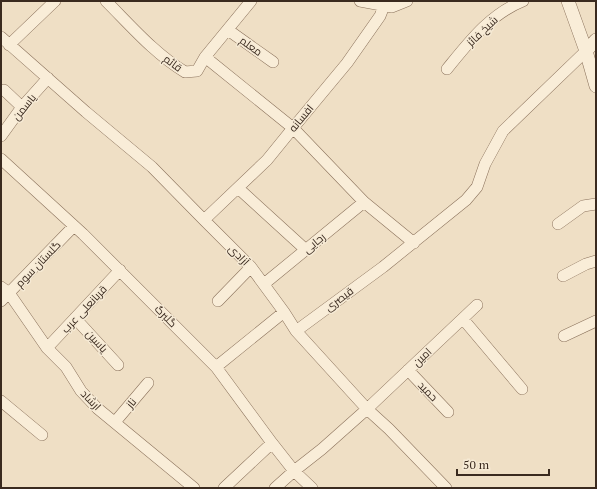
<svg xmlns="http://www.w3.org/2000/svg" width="597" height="489" font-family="'PT Serif',Cairo,serif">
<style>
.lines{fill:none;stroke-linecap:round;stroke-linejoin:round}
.minor-casing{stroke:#8a715b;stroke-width:12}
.tertiary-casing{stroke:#8a715b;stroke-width:14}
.minor{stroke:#f9edd8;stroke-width:11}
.tertiary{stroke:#f9edd8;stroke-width:13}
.labels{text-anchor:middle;stroke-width:3;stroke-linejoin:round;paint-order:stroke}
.street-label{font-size:11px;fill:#3a2a1f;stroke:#f6ead5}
</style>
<rect width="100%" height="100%" fill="#efdfc5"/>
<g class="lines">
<defs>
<path id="minor" d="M106,1C131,26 155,54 185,72L197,71L205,57L251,1
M360,1L392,7L407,1
M228,30L273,62
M1,37L86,112L152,167L204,220L251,267L284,312L296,331L367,409L389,429L446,488
M9,45L55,1
M205,57L293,128L364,202L414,243
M447,69C469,42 490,14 523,1
M4,90L22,107
M1,136L22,107L48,78
M1,159L83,234L216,367L272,443L294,471L312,488
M238,188L306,250
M204,220L267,160L293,128L347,63L380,16L384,6
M558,224L583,206L596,204
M563,276L586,264L596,261
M264,284L364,202
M1,287L9,293L47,348L66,367L81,391L97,408L194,488
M1,301L74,226
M218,301L251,267
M75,318L118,365
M463,319L522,389
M296,331L383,267L466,200L477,187L485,164L503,131L586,51
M564,336L596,321
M47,348L120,270
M216,367L284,312
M408,370L448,412
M1,401L42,435
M115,422L148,383
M224,488L272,443
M275,488L294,471L322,449L367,409L477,305"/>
<path id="tertiary" d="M568,1L586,51L596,86
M586,51L596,40"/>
</defs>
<!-- minor casing -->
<use href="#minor" class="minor-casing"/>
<!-- tertiary casing -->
<use href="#tertiary" class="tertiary-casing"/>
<!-- minor -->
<use href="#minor" class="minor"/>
<!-- tertiary -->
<use href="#tertiary" class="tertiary"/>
</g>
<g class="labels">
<!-- street labels -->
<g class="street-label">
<text transform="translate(482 31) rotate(-44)" y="4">شیخ فائز</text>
<text transform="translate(251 46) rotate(36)" y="4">معلم</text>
<text transform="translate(173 63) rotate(37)" y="4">قائم</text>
<text transform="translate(24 107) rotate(-51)" y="4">یاسمن</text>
<text transform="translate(301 118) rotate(-50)" y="4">افسانه</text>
<text transform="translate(314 243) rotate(-40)" y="4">رجایی</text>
<text transform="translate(239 255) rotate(46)" y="4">آزادی</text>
<text transform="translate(38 264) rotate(-46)" y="4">گلستان سوم</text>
<text transform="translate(339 299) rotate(-37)" y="4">قیصری</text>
<text transform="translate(84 309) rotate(-47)" y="4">قربانعلی عرب</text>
<text transform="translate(166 316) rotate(46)" y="4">گلبرگ</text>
<text transform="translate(97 341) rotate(48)" y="4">یاسین</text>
<text transform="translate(422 357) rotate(-44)" y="4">امین</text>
<text transform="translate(428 391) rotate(46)" y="4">حمید</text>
<text transform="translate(91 400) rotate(46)" y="4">ارشاد</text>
<text transform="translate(131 403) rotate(-50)" y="4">ناز</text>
</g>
</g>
<!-- border -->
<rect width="597" height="489" fill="none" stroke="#3a2a1f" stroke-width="4"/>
<!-- scale -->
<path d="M457 469v6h92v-6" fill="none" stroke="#3a2a1f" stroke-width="2"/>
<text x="463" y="469" font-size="12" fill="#3a2a1f" stroke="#f6ead5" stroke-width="3" paint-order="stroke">50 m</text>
</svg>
